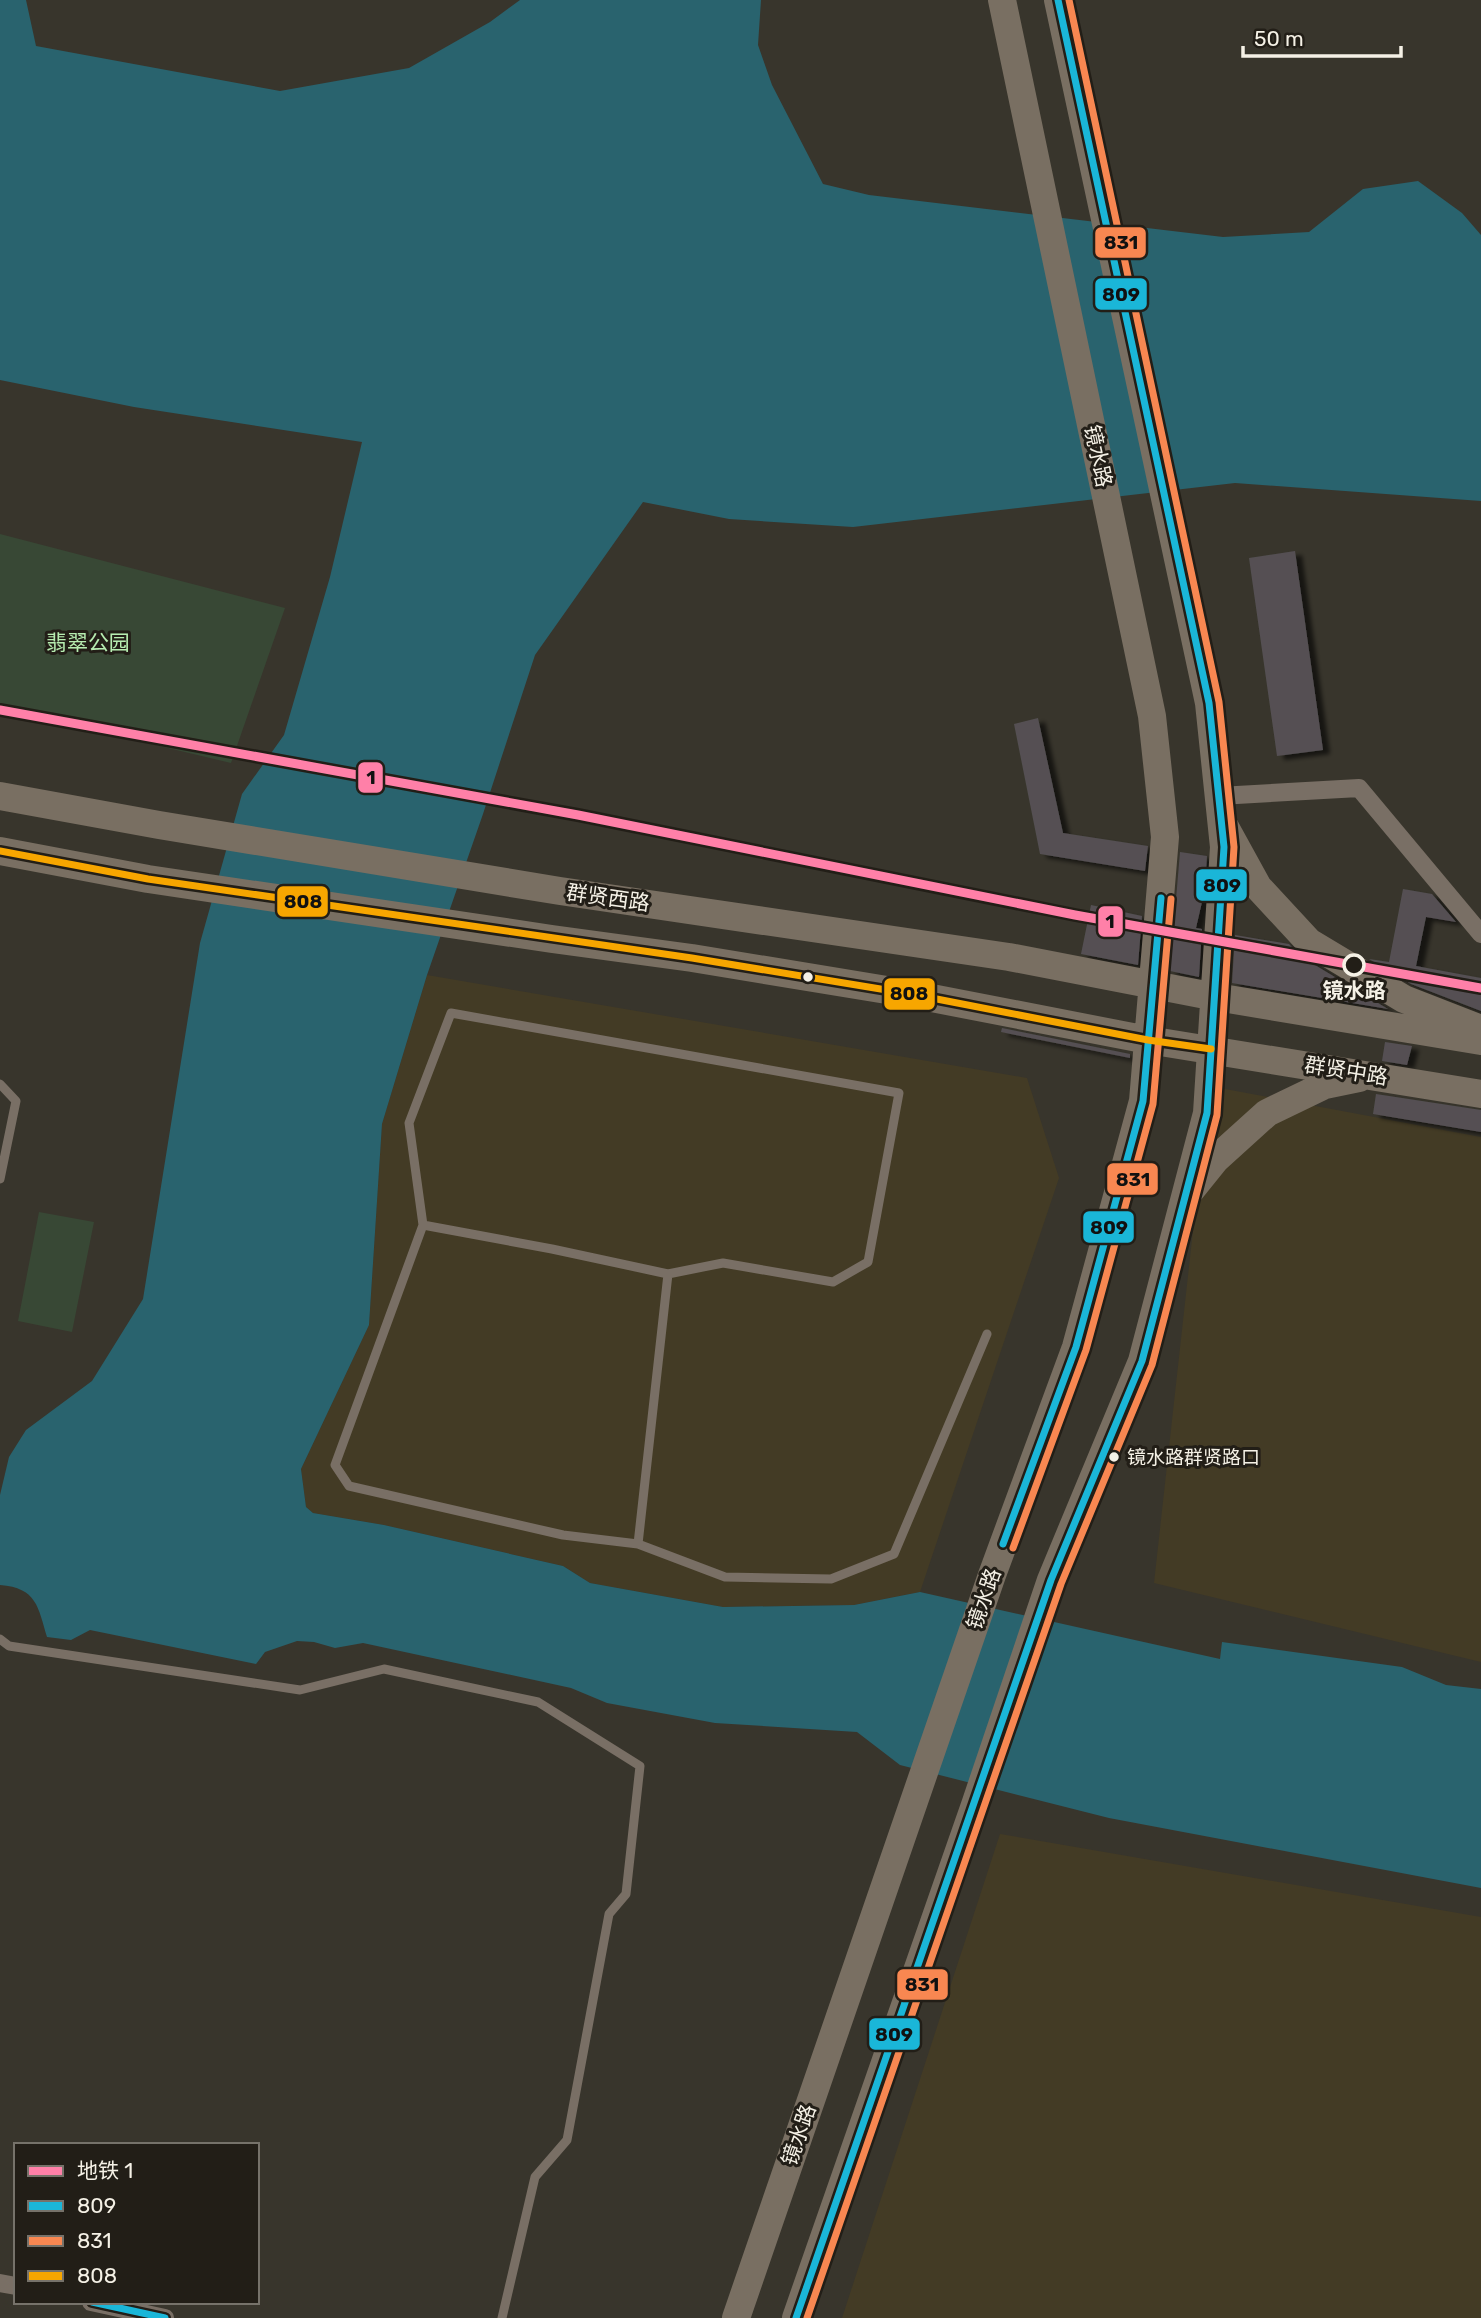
<svg xmlns="http://www.w3.org/2000/svg" width="1481" height="2318" font-family="Rubik,'Noto Sans SC',sans-serif">
<style>
.built{fill:#433b25}
.green{fill:#384835}
.water{fill:#29636e}
.building{fill:#545053;filter:url(#shadow)}
.lines{fill:none;stroke-linecap:round;stroke-linejoin:round}
.service{stroke:#796f65;stroke-width:9}
.minor{stroke:#796f65;stroke-width:18}
.primary{stroke:#796f62;stroke-width:28}
.bus-1-casing{stroke:#221e17;stroke-width:12}
.bus-2-casing{stroke:#221e17;stroke-width:12}
.bus-3-casing{stroke:#221e17;stroke-width:12}
.bus-1{stroke:#1ab6d8;stroke-width:7}
.bus-2{stroke:#f88751;stroke-width:7}
.bus-3{stroke:#f7a600;stroke-width:7}
.metro-1-casing{stroke:#221e17;stroke-width:14}
.metro-1{stroke:#ff80a8;stroke-width:9}
.stop-dot{fill:#221e17;stroke:#f5f1e6;stroke-width:3.5}
.bus-dot{fill:#f5f1e6;stroke:#221e17;stroke-width:2.5}
.labels{text-anchor:middle;stroke-width:6;stroke-linejoin:round;paint-order:stroke}
.bus-label{font-size:19px;fill:#f5f1e6;stroke:#221e17;text-anchor:start}
.street-label{font-size:21px;fill:#f5f1e6;stroke:#221e17}
.park-label{font-size:21px;fill:#b7edb1;stroke:#221e17}
.stop-label{font-size:21px;font-weight:bold;fill:#f5f1e6;stroke:#221e17}
.line-badge{stroke:#221e17;stroke-width:2.5}
.pale-badge-label{font-size:19px;text-anchor:middle;font-weight:bold;fill:#111}
</style>
<defs>
<filter id="shadow"><feDropShadow dx="7" dy="4" stdDeviation="2" flood-color="#0009"/></filter>
</defs>
<rect width="100%" height="100%" fill="#38352c"/>
<!-- built -->
<path class="built" d="M427,975L1027,1078L1059,1178L920,1592L854,1605L723,1607L590,1583L563,1566L384,1525L313,1513L306,1507L301,1469L369,1325L382,1124Z
M1209,1086L1481,1137V1662L1154,1583Z
M1000,1834L1481,1917V2318H842Z"/>
<!-- green -->
<path class="green" d="M0,534L285,608L231,763L0,708Z
M39,1212L94,1222L72,1332L18,1321Z"/>
<!-- water -->
<path class="water" d="M0,0H26L36,46L280,91L409,68L490,22L520,0H761L758,45L772,85L823,184L869,195L1223,237L1309,232L1363,189L1418,181L1462,213L1481,235V501L1235,483L853,527L729,519L643,502L535,655L483,814L427,975L382,1124L369,1325L301,1469L306,1507L313,1513L384,1525L563,1566L590,1583L723,1607L854,1605L920,1592L1220,1659L1222,1642L1402,1667L1446,1685L1481,1689V1888L1109,1818L900,1765L857,1732L715,1723L607,1703L571,1688L363,1643L335,1648L314,1642L297,1641L265,1652L256,1664L90,1630L71,1640L47,1637C38,1607 37,1588 0,1585V1495L9,1457L26,1430L92,1381L143,1299L200,943L242,794L284,735L330,577L362,442L134,407L0,380Z"/>
<!-- building -->
<path class="building" d="M1295,551L1323,750L1277,756L1249,558Z
M1038,718L1063,833L1148,846L1145,871L1040,854L1014,724Z
M1180,852L1207,856L1205,889L1196,928L1202,929L1199,977L1170,971Z
M1403,889L1432,894L1456,922L1426,917L1416,966L1481,978V1011L1411,984L1369,959L1389,962Z
M1091,905L1142,916L1138,965L1081,954Z
M1235,935L1289,944L1300,956L1388,1009L1232,983Z
M1002,1028L1130,1054V1058L1001,1032Z
M1385,1042L1412,1046L1407,1065L1382,1061Z
M1376,1094L1481,1110V1132L1373,1114Z"/>
<g class="lines">
<!-- service -->
<path class="service" d="M451,1013L899,1093L868,1262L833,1282L723,1263L668,1274L552,1249L423,1225L409,1123Z
M0,1084L16,1101L0,1179
M423,1225L335,1465L349,1486L563,1535L638,1544L725,1577L831,1579L894,1554L987,1334
M638,1544L668,1274
M0,1639L9,1646L300,1690L384,1669L538,1702L640,1766L626,1894L609,1914L567,2140L535,2177L502,2318"/>
<!-- minor -->
<path class="minor" d="M1219,796L1359,788L1481,934
M0,2283L16,2286
M91,2302L165,2318"/>
<!-- primary -->
<path class="primary" d="M0,796L159,825L560,891L1009,957L1216,997L1481,1041
M1225,827L1258,887L1309,942L1404,999L1481,1029
M0,851L148,879L552,939L692,958L911,994L1148,1040L1481,1094
M1191,1190L1216,1159L1267,1113L1325,1085L1359,1078
M736,2318L992,1575L1076,1347L1143,1101L1165,837L1152,716L1002,0
M796,2318L976,1802L1051,1580L1142,1361L1207,1113L1224,847L1209,703L1058,0"/>
<defs>
<path id="bus-1" d="M1003,1544L1076,1347L1143,1101L1161,898
M92,2302L165,2318
M796,2318L1051,1580L1142,1361L1207,1113L1224,847L1209,703L1058,0"/>
<path id="bus-2" d="M1013,1548L1086,1350L1153,1104L1171,899
M807,2318L1061,1584L1152,1365L1217,1115L1234,847L1219,702L1069,0"/>
<path id="bus-3" d="M0,851L148,879L692,958L911,994L1148,1040L1211,1049"/>
</defs>
<!-- bus-1 casing -->
<use href="#bus-1" class="bus-1-casing"/>
<!-- bus-2 casing -->
<use href="#bus-2" class="bus-2-casing"/>
<!-- bus-3 casing -->
<use href="#bus-3" class="bus-3-casing"/>
<!-- bus-1 -->
<use href="#bus-1" class="bus-1"/>
<!-- bus-2 -->
<use href="#bus-2" class="bus-2"/>
<!-- bus-3 -->
<use href="#bus-3" class="bus-3"/>
<defs>
<path id="metro-1" d="M0,710L578,815L1075,915L1481,988"/>
</defs>
<!-- metro-1 casing -->
<use href="#metro-1" class="metro-1-casing"/>
<!-- metro-1 -->
<use href="#metro-1" class="metro-1"/>
</g>
<!-- markers -->
<circle class="stop-dot" cx="1354" cy="965" r="10"/>
<g class="bus-dot">
<circle cx="808" cy="977" r="6"/>
<circle cx="1114" cy="1457" r="6"/>
</g>
<g class="labels">
<!-- bus labels -->
<g class="bus-label">
<text x="1127" y="1464">镜水路群贤路口</text>
</g>
<!-- street labels -->
<g class="street-label">
<text transform="translate(1098 456) rotate(78)" y="7">镜水路</text>
<text transform="translate(608 898) rotate(8)" y="7">群贤西路</text>
<text transform="translate(1346 1071) rotate(9)" y="7">群贤中路</text>
<text transform="translate(984 1599) rotate(-71)" y="7">镜水路</text>
<text transform="translate(799 2135) rotate(-71)" y="7">镜水路</text>
</g>
<!-- park labels -->
<g class="park-label">
<text x="88" y="650">翡翠公园</text>
</g>
<!-- stop labels -->
<g class="stop-label">
<text x="1354" y="998">镜水路</text>
</g>
</g>
<g class="line-badge">
<rect x="1094" y="226" width="53" height="33" rx="7" fill="#f88751"/>
<rect x="1094" y="277" width="54" height="34" rx="7" fill="#1ab6d8"/>
<rect x="357" y="761" width="27" height="33" rx="7" fill="#ff80a8"/>
<rect x="1195" y="868" width="53" height="34" rx="7" fill="#1ab6d8"/>
<rect x="276" y="885" width="53" height="33" rx="7" fill="#f7a600"/>
<rect x="1097" y="905" width="27" height="33" rx="7" fill="#ff80a8"/>
<rect x="883" y="977" width="53" height="34" rx="7" fill="#f7a600"/>
<rect x="1106" y="1162" width="53" height="34" rx="7" fill="#f88751"/>
<rect x="1082" y="1210" width="53" height="34" rx="7" fill="#1ab6d8"/>
<rect x="896" y="1968" width="53" height="33" rx="7" fill="#f88751"/>
<rect x="868" y="2017" width="53" height="34" rx="7" fill="#1ab6d8"/>
</g>
<g class="pale-badge-label">
<text x="1121" y="249">831</text>
<text x="1121" y="301">809</text>
<text x="371" y="784">1</text>
<text x="1222" y="892">809</text>
<text x="303" y="908">808</text>
<text x="1110" y="928">1</text>
<text x="909" y="1000">808</text>
<text x="1133" y="1186">831</text>
<text x="1109" y="1234">809</text>
<text x="922" y="1991">831</text>
<text x="894" y="2041">809</text>
</g>
<!-- legend -->
<rect x="14" y="2143" width="245" height="161" fill="#221e17" stroke="#76726a" stroke-width="2"/>
<rect x="28" y="2166" width="35" height="10" fill="#ff80a8" stroke="#76726a" stroke-width="2"/>
<text x="77" y="2178" font-size="21" fill="#f5f1e6">地铁 1</text>
<rect x="28" y="2201" width="35" height="10" fill="#1ab6d8" stroke="#76726a" stroke-width="2"/>
<text x="77" y="2213" font-size="21" fill="#f5f1e6">809</text>
<rect x="28" y="2236" width="35" height="10" fill="#f88751" stroke="#76726a" stroke-width="2"/>
<text x="77" y="2248" font-size="21" fill="#f5f1e6">831</text>
<rect x="28" y="2271" width="35" height="10" fill="#f7a600" stroke="#76726a" stroke-width="2"/>
<text x="77" y="2283" font-size="21" fill="#f5f1e6">808</text>
<!-- scale -->
<path d="M1243 46v10h158v-10" fill="none" stroke="#f5f1e6" stroke-width="3.5"/>
<text x="1254" y="46" font-size="21" fill="#f5f1e6" stroke="#221e17" stroke-width="5" paint-order="stroke">50 m</text>
</svg>
